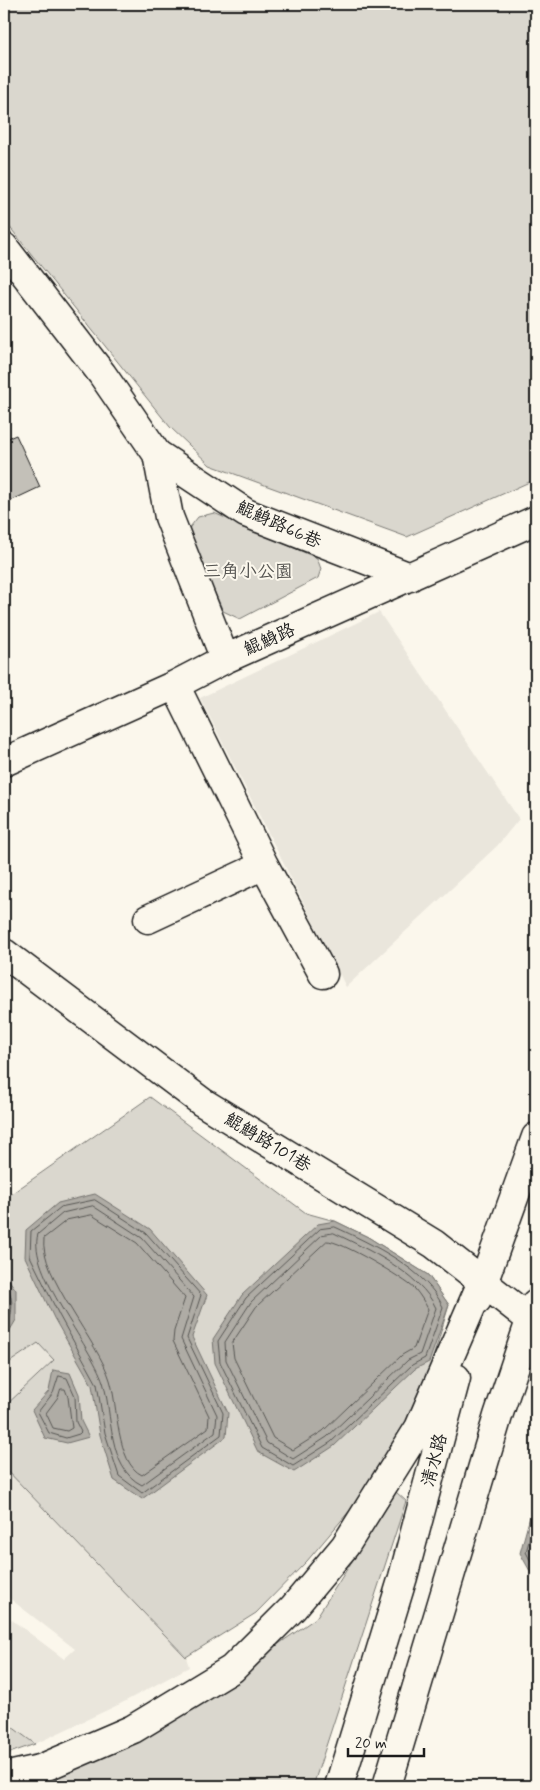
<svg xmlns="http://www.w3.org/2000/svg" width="540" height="1790" font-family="Mynerve,'LXGW WenKai TC',sans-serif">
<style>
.built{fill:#eae6dc}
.green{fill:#dad7ce;stroke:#7b7a75}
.water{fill:#afaca5;stroke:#74726e}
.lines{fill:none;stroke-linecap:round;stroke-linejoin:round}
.shore{stroke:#575653;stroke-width:1}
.building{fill:#c3c0b8;stroke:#1c1c1c}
.minor-casing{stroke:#1c1c1c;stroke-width:31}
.minor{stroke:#fbf7ec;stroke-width:28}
.labels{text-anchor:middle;stroke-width:4;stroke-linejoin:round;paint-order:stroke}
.street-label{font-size:18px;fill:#1c1c1c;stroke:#fbf7ec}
.park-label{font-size:18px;fill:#555451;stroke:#fbf7ec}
</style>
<rect width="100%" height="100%" fill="#fbf7ec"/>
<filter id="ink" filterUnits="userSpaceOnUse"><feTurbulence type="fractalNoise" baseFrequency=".02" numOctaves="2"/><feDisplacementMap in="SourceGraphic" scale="10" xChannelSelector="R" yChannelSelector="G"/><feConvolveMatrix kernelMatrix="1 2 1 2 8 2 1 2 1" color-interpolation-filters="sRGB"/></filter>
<g filter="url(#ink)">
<!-- built -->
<path class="built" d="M379,612L519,819L497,846L346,987L200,698Z
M38,1343L54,1360L4,1407V1366Z
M4,1467L186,1657L189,1667L120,1704L35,1744L4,1721V1614L64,1659L75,1649L4,1594Z"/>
<!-- green -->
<path class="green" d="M4,4H536V479L407,537L210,465L170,427L4,220Z
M214,513L317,558L321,569L318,578L240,619L223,611L187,531L198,517Z
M150,1097L306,1213L335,1221L368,1237L428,1275L449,1305L420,1401L368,1489L307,1561L256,1613L186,1657L4,1467V1407L54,1360L38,1343L4,1366V1199Z
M396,1492L406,1501L313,1786H13L172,1718L316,1618Z
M4,1721L35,1744L4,1755Z"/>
<!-- water -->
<path class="water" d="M95,1194L150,1229L207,1295L192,1337L228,1413L226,1437L142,1499L114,1480L100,1435L92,1385L54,1318L25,1257L26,1230L58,1203Z
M335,1221L368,1237L428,1275L449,1305L429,1362L415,1369L334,1446L294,1472L258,1452L215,1363L213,1339L242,1295L318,1224Z
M4,1273L16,1290V1320L4,1340Z
M53,1370L70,1373L79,1394L81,1421L89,1437L67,1443L45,1438L32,1410L49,1391Z
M536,1509V1582L520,1553L531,1513Z"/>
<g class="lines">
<!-- shore -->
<path class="shore" d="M95,1200L146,1233L201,1295L187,1338L223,1413L221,1435L142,1493L119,1476L105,1433L97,1384L59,1315L30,1256L31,1231L61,1207Z
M93,1206L142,1238L194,1297L181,1339L217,1415L215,1432L142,1485C107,1468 113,1414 103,1382C91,1345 27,1271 38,1234L63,1213Z
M92,1215L137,1243L185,1298L174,1331L173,1341L209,1416L208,1428L142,1475C116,1463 118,1405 110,1380C99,1343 39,1275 44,1238L67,1220Z
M335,1227C372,1244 426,1269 443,1307L425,1358L412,1365L331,1442L293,1466L262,1448L220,1362L218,1341L246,1298L320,1229Z
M334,1233C367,1249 420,1273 436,1308L420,1354L408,1360L327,1437L293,1459L267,1443L226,1360L225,1342L251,1302L322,1235Z
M327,1241C340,1240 405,1279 415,1289C420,1295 425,1303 428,1309L414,1348L402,1355L323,1431L293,1450L273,1438L234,1358L232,1343L256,1307Z
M4,1282C15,1297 14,1315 4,1331
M59,1376L67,1378L75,1396L76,1422L81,1432L79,1434L66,1438L49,1433L38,1412L53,1393Z
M61,1389H65L68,1397L72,1428L67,1431L53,1428L46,1413L58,1397Z
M536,1515L526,1552L536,1572"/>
</g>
<!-- building -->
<path class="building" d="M16,435L40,487L4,504V440Z"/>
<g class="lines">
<defs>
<path id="minor" d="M4,247L102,374L157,454L246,513L410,577
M157,454L169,517L225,659
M175,685L264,865L323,974
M4,762L175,685L225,659L536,520
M148,919L264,865
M4,953L202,1102L434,1244L536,1324
M477,1300L536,1137
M4,1777L40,1769L133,1729L232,1669L293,1608L345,1546L419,1428L482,1282
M339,1786L403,1577L456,1378
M387,1786L498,1416L536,1303"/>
</defs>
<!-- minor casing -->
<use href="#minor" class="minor-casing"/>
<!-- minor -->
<use href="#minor" class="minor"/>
</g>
</g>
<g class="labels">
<!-- street labels -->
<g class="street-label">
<text transform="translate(279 524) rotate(24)" y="6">鯤鯓路66巷</text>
<text transform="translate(269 639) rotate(-24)" y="6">鯤鯓路</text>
<text transform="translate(268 1142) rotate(31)" y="6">鯤鯓路101巷</text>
<text transform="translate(434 1460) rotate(-75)" y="6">清水路</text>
</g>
<!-- park labels -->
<g class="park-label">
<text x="248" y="577">三角小公園</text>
</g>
</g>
<!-- margin -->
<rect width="540" height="1790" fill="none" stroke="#fbf7ec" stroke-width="20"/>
<rect x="10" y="10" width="520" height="1770" fill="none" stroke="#1c1c1c" stroke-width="2" filter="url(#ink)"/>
<!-- scale -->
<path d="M348 1748v8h76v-8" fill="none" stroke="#1c1c1c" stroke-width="2.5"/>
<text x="355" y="1748" font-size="15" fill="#1c1c1c" stroke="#fbf7ec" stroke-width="4" paint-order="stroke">20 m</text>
</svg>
